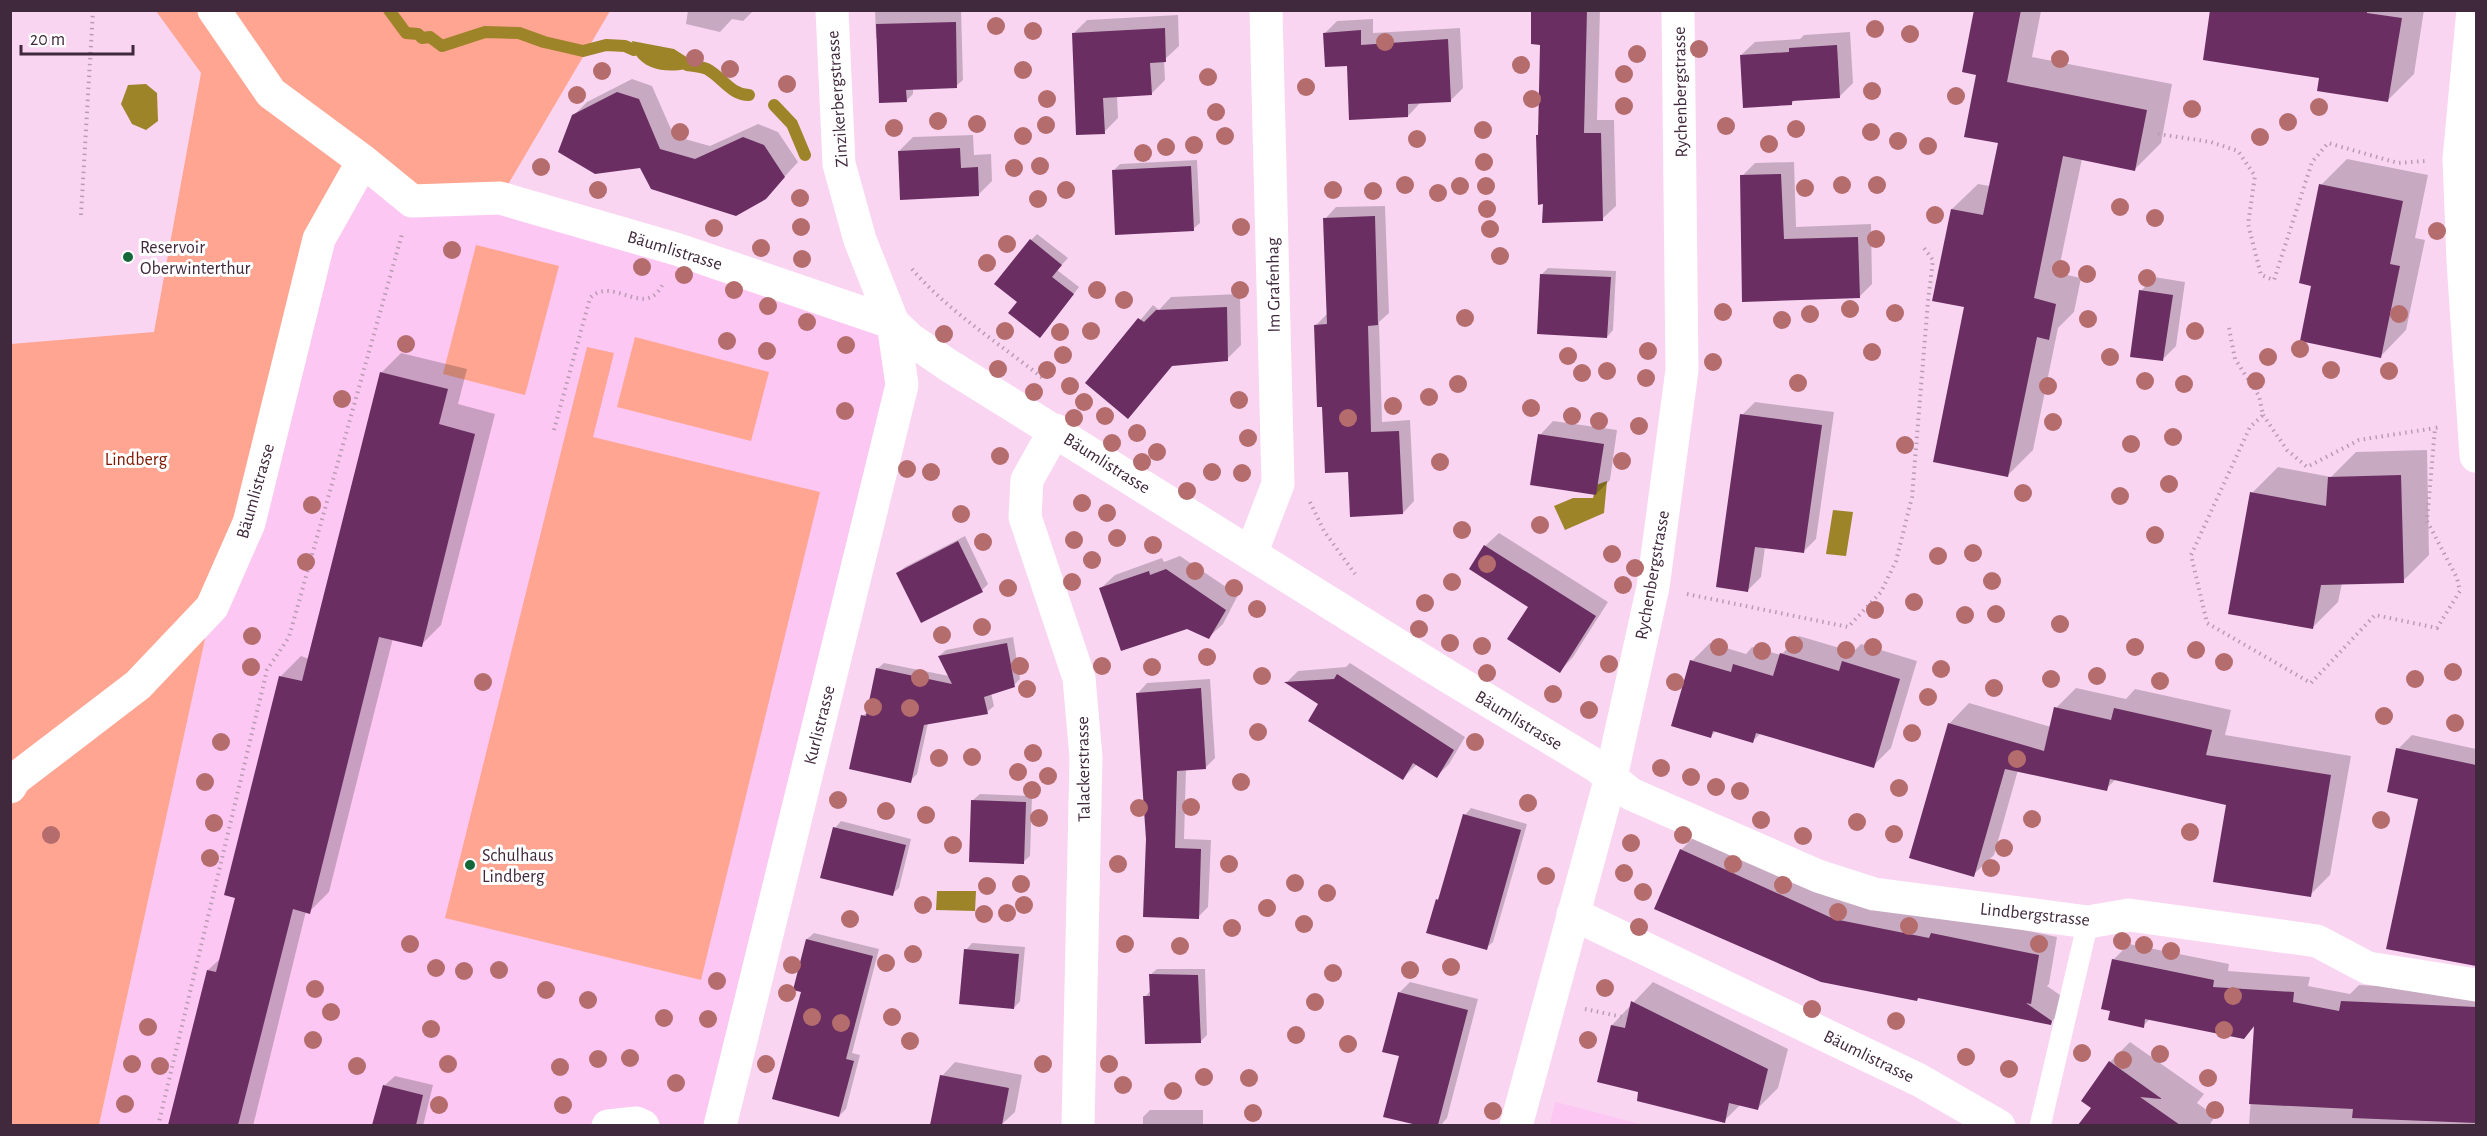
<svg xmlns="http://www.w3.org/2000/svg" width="2487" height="1136" font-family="'Alegreya Sans',sans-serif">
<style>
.built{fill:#fcc7f2}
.green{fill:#ffa592}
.water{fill:#9d8428}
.shadow{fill:#0003}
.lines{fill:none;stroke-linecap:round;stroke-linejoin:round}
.stream{stroke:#9d8428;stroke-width:12}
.building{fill:#6a2e62}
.path{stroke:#ba9bb4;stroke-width:4;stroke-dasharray:1.5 4.5;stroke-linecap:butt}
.service{stroke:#fff;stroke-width:21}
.minor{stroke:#fff;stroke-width:33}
.tertiary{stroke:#fff;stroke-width:33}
.tree{fill:#b56c6d}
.poi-dot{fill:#146738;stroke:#fff;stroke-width:2}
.labels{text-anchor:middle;stroke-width:6;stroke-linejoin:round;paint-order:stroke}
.street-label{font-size:18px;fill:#40293c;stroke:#fff}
.poi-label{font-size:18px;fill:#40293c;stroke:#fff;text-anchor:start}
.park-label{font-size:18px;fill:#7e1601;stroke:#fff}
</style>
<rect width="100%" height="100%" fill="#f9d5f2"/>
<!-- built -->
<path class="built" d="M363,161L501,198L893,323L902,386L720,1125L99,1126L212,607L319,239Z
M1555,1102H1556L1644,1125H1550Z"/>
<!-- green -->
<path class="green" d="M156,11H610L500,198L412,201L363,161L319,239L212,607L99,1125L11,1126V344L154,332L201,73Z
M476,245L559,266L525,395L443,374Z
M635,337L769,372L751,441L617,407Z
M587,347L614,353L593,437L820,492L701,980L445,918Z"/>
<!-- water -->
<path class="water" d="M632,41L674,49L688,58L685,69C668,73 645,70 635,54C633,52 633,45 632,41Z
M146,84L157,93L158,121L146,130L132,124L121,104L128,85Z
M1607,481L1604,513L1565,530L1554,506L1573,498H1593L1596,485Z
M1833,510L1853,512L1846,556L1826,554Z
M937,891H976L975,911L936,910Z"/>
<!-- shadow -->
<path class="shadow" d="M688,10H754L743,21L732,19L720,32L686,24Z
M875,10H961L963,80L956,86L913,88V94L906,101L878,38H876Z
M1533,10H1600L1597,120H1614L1616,206L1602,219L1545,202L1537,135L1539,133L1542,43Z
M1975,10L2041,11L2032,57L2172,84L2161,143L2135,169L2082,159L2058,273L2081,278L2074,312L2058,328L2033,450L2008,475L1966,306L1952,209L1978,184L1990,186L1999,142L1978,74Z
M2212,10H2424L2414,74L2388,100L2320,77Z
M1178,15L1179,46L1164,60L1165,80L1151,94L1117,96L1118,118L1104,132L1073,34L1087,20Z
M1373,19V33L1460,28L1463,88L1451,100L1420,103L1408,116L1348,65L1325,33L1337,21Z
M1850,32L1853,83L1839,97L1796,99L1791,104L1741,55L1755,42L1800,39L1804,35Z
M632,79L652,86L674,136L710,146L758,124L778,132L798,162L765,198L641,167L573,116L587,102Z
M973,135L974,155L991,154L992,181L978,195L899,151L913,137Z
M2347,159L2428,175L2415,238L2425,240L2406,330L2381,356L2313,285L2321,185Z
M1197,160L1200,223L1193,229L1113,171L1120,164Z
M1794,162L1796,227L1871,224L1872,284L1859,297L1744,300L1742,176L1755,163Z
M1385,206L1389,313L1379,322L1382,422L1410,420L1414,501L1403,513L1350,471L1323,406L1316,325L1327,314L1325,219L1336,207Z
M1037,234L1068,258L1057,270L1079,287L1046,330L1019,302L1031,240Z
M1548,268L1616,271L1613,330L1607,337L1541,275Z
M2154,277L2185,282L2176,346L2163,359L2141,291Z
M1240,294L1241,345L1227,359L1174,364L1128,417L1087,383L1153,305L1159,310L1171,297Z
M401,353L467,369L458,404L495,414L441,625L421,645L393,638L329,892L309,912L306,911L253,1126H169L208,970L221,958L237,897L280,677L301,656L309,659L381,373Z
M1755,402L1834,412L1816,539L1803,552L1765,547L1761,577L1748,590L1742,415Z
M1553,421L1617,430L1610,480L1596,494L1540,435Z
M2427,450L2429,555L2403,581L2342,583L2338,602L2312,628L2252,493L2278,467L2331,477L2356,452Z
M1499,533L1608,602L1573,657L1560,671L1530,606L1485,546Z
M965,536L988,584L982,590L898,573L905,567Z
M1180,556L1238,595L1223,624L1209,637L1101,588L1115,575L1162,558L1164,562Z
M1799,636L1853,652L1861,644L1917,661L1891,748L1873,766L1761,733L1753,741L1716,731L1711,736L1692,661L1710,643L1746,654L1752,647L1781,655Z
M1013,637L1020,679L1014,685L991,693L994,706L987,712L928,723L917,774L910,781L863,716L869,710L877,669L884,663L949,676L939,656L946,650Z
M1350,663L1465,737L1449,764L1437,776L1417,764L1403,778L1320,703L1287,682L1298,671L1346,667Z
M1210,679L1215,758L1205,768L1186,769L1184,839L1211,840L1208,907L1198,917L1147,839L1138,693L1147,683Z
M2076,688L2126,699L2135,689L2231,710L2225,735L2351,756L2330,875L2310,895L2228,804L2116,779L2106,789L2018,770L1994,855L1973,875L1949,724L1969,703L2051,727L2056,708Z
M2412,735L2476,749V965L2388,948L2420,797L2398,749Z
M980,794L1032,796L1030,856L1023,862L973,800Z
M1471,808L1527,824L1493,942L1486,948L1437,900L1441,896L1465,815Z
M841,821L911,839L899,888L892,894L835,828Z
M1700,831L1951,915L2057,937L2049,984L2047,986L2070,1002L2069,1004L2050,1023L1920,996L1916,1000L1681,850Z
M814,933L879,949L852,1053L860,1055L846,1109L839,1116L802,991L807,939Z
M972,943L1025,947L1020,1001L1014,1008L966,950Z
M2129,944L2229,964L2228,971L2310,977L2308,986L2350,994L2359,985L2476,991V1126H2249L2256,1025L2243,1038L2150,1019L2143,1026L2111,1010L2113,960Z
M1157,969H1205L1207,1035L1201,1041L1145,997L1151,990L1150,975Z
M1410,982L1478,999L1447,1118L1440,1126H1423L1385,1116L1401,1055L1399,993Z
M1653,982L1788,1049L1778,1088L1758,1108L1741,1104L1724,1121L1640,1091L1612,1025Z
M2130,1042L2204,1094L2197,1103L2215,1116L2209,1126H2085L2082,1123L2093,1108L2110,1062Z
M955,1062L1022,1075L1015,1112L1001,1125L982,1122L981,1126H932L942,1076Z
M395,1076L433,1085L423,1126H374L384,1086Z
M1150,1110H1203V1126H1143V1117Z"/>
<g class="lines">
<!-- stream -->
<path class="stream" d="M389,10L406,33L418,34L422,38L430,37L442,46L485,32L519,33L544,42L583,51L606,45L625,46L634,50
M687,65C693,66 702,67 707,69C722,77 731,95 749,95
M774,105L792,124L805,155"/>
</g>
<!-- building -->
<path class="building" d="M1531,10H1587L1584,133H1601L1603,221L1542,223L1543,204L1538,205L1536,135H1538L1540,45L1531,44Z
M1974,10H2021L2007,82L2147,110L2135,171L2063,156L2034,298L2056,304L2049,340L2037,337L2008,477L1933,462L1964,307L1932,301L1951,209L1983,215L1998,143L1964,137L1976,75L1962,72Z
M2210,10H2367V13L2402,18L2388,102L2317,91L2319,78L2203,60Z
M956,22L957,88L906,90L907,102L879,103L876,24Z
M1165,28L1166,62L1150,63L1152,95L1103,98L1105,134L1076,135L1072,33Z
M1361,30V45L1448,39L1451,102L1408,104V117L1349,120L1347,66L1325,67L1323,33Z
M1837,45L1840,98L1792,101V105L1743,108L1740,55L1789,52V48Z
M617,92L639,99L660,149L695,159L743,137L764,145L785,177L766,199L736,216L651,189L640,168L595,174L558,152L572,115Z
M960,148L961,168L978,167L979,196L900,200L898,151Z
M1191,166L1194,231L1115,235L1112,170Z
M1781,174L1784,239L1858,237L1860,298L1742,302L1740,175Z
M2319,184L2403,201L2390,264L2400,266L2381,358L2300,341L2311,286L2299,283Z
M1375,216L1378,325L1368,326L1371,432L1399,431L1403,514L1350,517L1348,472L1325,473L1322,407H1317L1314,325L1327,324L1323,218Z
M1030,239L1062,265L1052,277L1074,294L1040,338L1008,313L1017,302L994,284Z
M1540,274L1611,277L1607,338L1537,334Z
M2139,290L2173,295L2163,361L2130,357Z
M1227,307L1228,361L1172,366L1128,419L1085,383L1138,318L1144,322L1156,310Z
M380,372L448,389L439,424L475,434L422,647L379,637L310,914L293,909L238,1125H168L207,970L216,972L235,898L224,895L279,676L302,681Z
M1740,414L1822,425L1804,553L1755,547L1748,592L1716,587Z
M1538,434L1604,444L1596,495L1530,485Z
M2401,475L2404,583L2321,585L2313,629L2228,614L2250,492L2326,506L2328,477Z
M958,541L983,592L921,623L896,573Z
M1484,545L1596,616L1560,673L1507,639L1528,607L1469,569Z
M1166,569L1226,610L1209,639L1187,629L1121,651L1099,588L1149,571L1150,575Z
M1007,643L1015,687L984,697L988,714L924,725L911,783L849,769L861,715L866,716L876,668L952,684L938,656Z
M1780,653L1839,671L1842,661L1900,679L1874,768L1756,733L1753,743L1713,731L1711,738L1671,726L1690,660L1731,672L1733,664L1773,676Z
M1337,674L1454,750L1437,778L1413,763L1403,780L1308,721L1318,704L1284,682L1334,679Z
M1201,688L1206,769L1177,771L1175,848L1201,849L1199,919L1143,917L1146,839L1136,693Z
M2054,707L2111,720L2114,708L2212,730L2206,755L2331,775L2311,897L2213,882L2226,805L2110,779L2107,791L2005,769L1974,877L1909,858L1948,723L2044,751Z
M2396,748L2476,765V966L2386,949L2418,799L2387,792Z
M971,800L1026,802L1024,864L969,862Z
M1463,814L1521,830L1487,950L1426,933L1436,899L1438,900Z
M833,827L906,845L893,896L820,878Z
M1680,849L1834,919L1929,938L1931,933L2039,955L2031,1004L2026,1003L2052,1021L2051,1025L1918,998L1917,1001L1821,982L1654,909Z
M806,939L873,956L846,1059L854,1061L839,1117L772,1099L801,992L793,990Z
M964,949L1019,954L1014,1009L959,1004Z
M2112,959L2214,980L2213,987L2294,992L2293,1002L2339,1011L2341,1001L2476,1007V1123L2352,1118L2353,1109L2249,1104L2254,1026L2244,1039L2145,1019L2144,1028L2108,1020L2110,1011L2101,1009Z
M1149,974L1198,975L1201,1043L1145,1044L1143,996H1150Z
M1398,992L1468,1010L1438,1125H1417L1383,1117L1399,1056L1382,1052Z
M1631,1001L1768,1069L1758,1110L1729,1103L1725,1123L1637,1101L1638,1092L1597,1082L1611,1025L1625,1028Z
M2109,1061L2162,1099L2140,1097L2180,1125H2078L2091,1108L2081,1101Z
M940,1075L1009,1088L1002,1125H930Z
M383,1085L423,1095L416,1125H372Z"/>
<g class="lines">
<!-- path -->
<path class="path" d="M2158,134L2211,142L2238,151L2255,176L2248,224L2261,275L2274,280L2312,162L2328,143L2398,163L2425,161
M81,215L93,10
M912,269C949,312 1000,344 1044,379
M2229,328L2235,359L2259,396L2263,415L2250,427L2191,555L2207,623L2311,683L2375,615L2437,628L2460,591L2457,578L2427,521L2435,428L2440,427
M2263,415L2287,450L2307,467L2359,440L2435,428
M554,430L590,298C614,274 647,323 664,281
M1310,502L1324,531L1355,574
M1687,594L1848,627L1881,592L1896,561L1912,497L1928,301L1933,260L1924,248
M1585,1009L1627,1018
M158,1126L267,670L289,637L402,234"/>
<!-- service -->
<path class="service" d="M2040,1126L2088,922"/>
<!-- minor -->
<path class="minor" d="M214,10L271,93L363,161L412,201L500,198L676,249L893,323L910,339L948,365L1444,674L1595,765L1631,794L1818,876L1874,894L2088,922L2129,915L2317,941L2368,968L2476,985
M2473,10L2459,159L2463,261L2476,456
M1055,430L1027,480L1025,517L1079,678L1086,757L1078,1126
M1251,554L1278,484L1266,10
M10,787L15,779L138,685L212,607L249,523L319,239L363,161
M1573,914L1919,1080L1999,1126
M608,1126L636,1123L643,1126
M720,1126L902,385L893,323L860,240L839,164L832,10"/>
<!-- tertiary -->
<path class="tertiary" d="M1516,1126L1611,777L1653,587L1682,370L1678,10"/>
</g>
<!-- trees -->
<g class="tree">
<circle cx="996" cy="26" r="9"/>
<circle cx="1875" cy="29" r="9"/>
<circle cx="1033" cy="31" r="9"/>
<circle cx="1910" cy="34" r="9"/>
<circle cx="1385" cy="42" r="9"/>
<circle cx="1699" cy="49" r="9"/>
<circle cx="1637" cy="54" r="9"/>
<circle cx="695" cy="58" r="9"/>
<circle cx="2060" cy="59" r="9"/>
<circle cx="1521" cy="65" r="9"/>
<circle cx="730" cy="69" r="9"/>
<circle cx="1023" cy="70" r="9"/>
<circle cx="602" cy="71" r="9"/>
<circle cx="1624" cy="74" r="9"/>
<circle cx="1208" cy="77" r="9"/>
<circle cx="787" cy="84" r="9"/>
<circle cx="1306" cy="87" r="9"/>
<circle cx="1872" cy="91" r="9"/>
<circle cx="577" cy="95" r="9"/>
<circle cx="1956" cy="96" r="9"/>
<circle cx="1047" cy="99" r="9"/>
<circle cx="1532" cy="99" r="9"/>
<circle cx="1624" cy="106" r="9"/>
<circle cx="2319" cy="107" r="9"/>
<circle cx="2192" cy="109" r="9"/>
<circle cx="1216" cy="112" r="9"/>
<circle cx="938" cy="121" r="9"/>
<circle cx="2288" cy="122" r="9"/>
<circle cx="977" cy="124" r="9"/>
<circle cx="1046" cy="125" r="9"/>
<circle cx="1726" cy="126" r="9"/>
<circle cx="894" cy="128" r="9"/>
<circle cx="1796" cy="129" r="9"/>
<circle cx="1483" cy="130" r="9"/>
<circle cx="680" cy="132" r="9"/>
<circle cx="1871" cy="132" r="9"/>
<circle cx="1023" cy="136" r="9"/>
<circle cx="1225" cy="136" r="9"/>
<circle cx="2260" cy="137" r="9"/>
<circle cx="1417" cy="139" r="9"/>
<circle cx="1898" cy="141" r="9"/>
<circle cx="1769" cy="144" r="9"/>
<circle cx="1194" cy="145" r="9"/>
<circle cx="1928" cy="146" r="9"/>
<circle cx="1166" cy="147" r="9"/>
<circle cx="1143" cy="153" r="9"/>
<circle cx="1484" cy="162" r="9"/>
<circle cx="1040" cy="166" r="9"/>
<circle cx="541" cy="167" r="9"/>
<circle cx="1014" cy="168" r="9"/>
<circle cx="1405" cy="185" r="9"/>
<circle cx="1842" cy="185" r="9"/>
<circle cx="1877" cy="185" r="9"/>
<circle cx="1460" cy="186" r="9"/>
<circle cx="1486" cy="186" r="9"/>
<circle cx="1805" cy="188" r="9"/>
<circle cx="598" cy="190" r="9"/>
<circle cx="1066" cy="190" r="9"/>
<circle cx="1333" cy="190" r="9"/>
<circle cx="1373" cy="191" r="9"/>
<circle cx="1438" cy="193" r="9"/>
<circle cx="800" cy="198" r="9"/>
<circle cx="1038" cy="199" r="9"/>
<circle cx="2120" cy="207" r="9"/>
<circle cx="1487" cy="209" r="9"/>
<circle cx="1935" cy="215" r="9"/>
<circle cx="2155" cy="218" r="9"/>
<circle cx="801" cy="227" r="9"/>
<circle cx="1241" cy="227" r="9"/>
<circle cx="714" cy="228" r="9"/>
<circle cx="1490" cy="229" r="9"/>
<circle cx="2437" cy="231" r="9"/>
<circle cx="1876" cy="239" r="9"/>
<circle cx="1007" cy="244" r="9"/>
<circle cx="761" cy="248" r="9"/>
<circle cx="452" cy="250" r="9"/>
<circle cx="1500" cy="256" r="9"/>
<circle cx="802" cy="259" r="9"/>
<circle cx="987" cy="263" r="9"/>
<circle cx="642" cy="267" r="9"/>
<circle cx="2061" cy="269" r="9"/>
<circle cx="2087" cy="274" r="9"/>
<circle cx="684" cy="275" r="9"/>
<circle cx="2147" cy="278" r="9"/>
<circle cx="734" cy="290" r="9"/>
<circle cx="1097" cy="290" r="9"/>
<circle cx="1240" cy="290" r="9"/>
<circle cx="1124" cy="300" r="9"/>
<circle cx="768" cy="306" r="9"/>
<circle cx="1850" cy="309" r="9"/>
<circle cx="1723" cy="312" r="9"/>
<circle cx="1895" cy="313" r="9"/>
<circle cx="1810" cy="314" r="9"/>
<circle cx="2399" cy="314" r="9"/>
<circle cx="1465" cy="318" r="9"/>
<circle cx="2088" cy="319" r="9"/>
<circle cx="1782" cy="320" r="9"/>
<circle cx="807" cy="322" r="9"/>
<circle cx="1005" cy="331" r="9"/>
<circle cx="1091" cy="331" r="9"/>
<circle cx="2195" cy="331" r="9"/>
<circle cx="1060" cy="332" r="9"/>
<circle cx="944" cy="334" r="9"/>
<circle cx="727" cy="341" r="9"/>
<circle cx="406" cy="344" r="9"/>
<circle cx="846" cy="345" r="9"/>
<circle cx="2300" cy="349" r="9"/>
<circle cx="767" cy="351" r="9"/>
<circle cx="1648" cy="351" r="9"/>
<circle cx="1872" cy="352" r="9"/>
<circle cx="1063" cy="355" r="9"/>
<circle cx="1568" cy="356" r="9"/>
<circle cx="2110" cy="357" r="9"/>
<circle cx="2268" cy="357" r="9"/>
<circle cx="1713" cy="362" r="9"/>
<circle cx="998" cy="369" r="9"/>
<circle cx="1047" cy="370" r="9"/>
<circle cx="2331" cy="370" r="9"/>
<circle cx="1607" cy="371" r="9"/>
<circle cx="2389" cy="371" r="9"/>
<circle cx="1582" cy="373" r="9"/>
<circle cx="1646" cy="378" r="9"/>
<circle cx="2145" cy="381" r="9"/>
<circle cx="2256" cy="381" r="9"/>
<circle cx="1798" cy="383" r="9"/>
<circle cx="1458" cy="384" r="9"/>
<circle cx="2184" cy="384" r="9"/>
<circle cx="1070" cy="386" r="9"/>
<circle cx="2048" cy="386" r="9"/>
<circle cx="1034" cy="392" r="9"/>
<circle cx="1429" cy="397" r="9"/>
<circle cx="342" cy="399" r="9"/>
<circle cx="1239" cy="400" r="9"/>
<circle cx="1084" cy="402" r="9"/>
<circle cx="1393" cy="406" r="9"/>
<circle cx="1531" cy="408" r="9"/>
<circle cx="845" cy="411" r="9"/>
<circle cx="1105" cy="416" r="9"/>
<circle cx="1572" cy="416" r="9"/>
<circle cx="1074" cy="418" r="9"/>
<circle cx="1348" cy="418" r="9"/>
<circle cx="1599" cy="421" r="9"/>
<circle cx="2053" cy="422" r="9"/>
<circle cx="1639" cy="426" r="9"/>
<circle cx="1137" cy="433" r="9"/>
<circle cx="2173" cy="437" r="9"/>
<circle cx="1248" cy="438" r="9"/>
<circle cx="1112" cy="443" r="9"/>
<circle cx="2131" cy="444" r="9"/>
<circle cx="1905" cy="445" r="9"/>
<circle cx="1157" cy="452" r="9"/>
<circle cx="1000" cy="456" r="9"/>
<circle cx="1622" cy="461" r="9"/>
<circle cx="1142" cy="462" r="9"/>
<circle cx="1440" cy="462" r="9"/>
<circle cx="907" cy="469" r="9"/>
<circle cx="931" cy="472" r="9"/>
<circle cx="1212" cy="472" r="9"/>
<circle cx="1242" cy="473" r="9"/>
<circle cx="2169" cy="484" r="9"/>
<circle cx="1187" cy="491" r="9"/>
<circle cx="2023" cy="493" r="9"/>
<circle cx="2120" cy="496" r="9"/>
<circle cx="1082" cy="503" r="9"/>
<circle cx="312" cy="505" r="9"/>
<circle cx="1107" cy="513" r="9"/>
<circle cx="961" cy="514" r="9"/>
<circle cx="1540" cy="525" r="9"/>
<circle cx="1462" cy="530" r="9"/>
<circle cx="2155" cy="535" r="9"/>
<circle cx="1117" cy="538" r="9"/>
<circle cx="1074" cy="540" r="9"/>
<circle cx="983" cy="542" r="9"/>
<circle cx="1153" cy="545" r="9"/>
<circle cx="1973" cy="553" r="9"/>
<circle cx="1612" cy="554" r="9"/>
<circle cx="1938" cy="556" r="9"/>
<circle cx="1092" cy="560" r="9"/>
<circle cx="306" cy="562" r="9"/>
<circle cx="1487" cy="564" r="9"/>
<circle cx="1635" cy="568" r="9"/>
<circle cx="1195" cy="571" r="9"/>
<circle cx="1992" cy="581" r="9"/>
<circle cx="1072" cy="582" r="9"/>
<circle cx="1452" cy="582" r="9"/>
<circle cx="1623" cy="585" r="9"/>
<circle cx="1008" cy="588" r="9"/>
<circle cx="1234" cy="588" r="9"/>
<circle cx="1914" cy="602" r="9"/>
<circle cx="1425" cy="603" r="9"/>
<circle cx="1257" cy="609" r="9"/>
<circle cx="1875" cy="610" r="9"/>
<circle cx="1996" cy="614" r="9"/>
<circle cx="1965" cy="615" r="9"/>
<circle cx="2060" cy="624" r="9"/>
<circle cx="982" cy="627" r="9"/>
<circle cx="1419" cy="629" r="9"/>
<circle cx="942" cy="635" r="9"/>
<circle cx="252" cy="636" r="9"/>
<circle cx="1450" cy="643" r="9"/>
<circle cx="1794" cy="645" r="9"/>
<circle cx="1482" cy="646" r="9"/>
<circle cx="1719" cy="647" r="9"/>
<circle cx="1873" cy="647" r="9"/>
<circle cx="2135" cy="647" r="9"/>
<circle cx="1846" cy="650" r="9"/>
<circle cx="2196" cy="650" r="9"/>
<circle cx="1762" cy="651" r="9"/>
<circle cx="1207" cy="657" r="9"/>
<circle cx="2224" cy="662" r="9"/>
<circle cx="1609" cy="664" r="9"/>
<circle cx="1020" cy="666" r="9"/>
<circle cx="1102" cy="666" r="9"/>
<circle cx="251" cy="667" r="9"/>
<circle cx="1152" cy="667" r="9"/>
<circle cx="1941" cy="669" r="9"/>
<circle cx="2453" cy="672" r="9"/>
<circle cx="1487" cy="673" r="9"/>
<circle cx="1262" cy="676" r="9"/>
<circle cx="2097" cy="676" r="9"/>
<circle cx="920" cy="678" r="9"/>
<circle cx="2051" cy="679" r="9"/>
<circle cx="2415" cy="679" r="9"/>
<circle cx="2160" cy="681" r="9"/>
<circle cx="483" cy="682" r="9"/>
<circle cx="1675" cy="682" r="9"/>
<circle cx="1994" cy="688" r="9"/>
<circle cx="1027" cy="689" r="9"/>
<circle cx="1553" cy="694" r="9"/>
<circle cx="1928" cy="697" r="9"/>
<circle cx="873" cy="707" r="9"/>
<circle cx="910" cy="708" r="9"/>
<circle cx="1589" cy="710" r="9"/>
<circle cx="2384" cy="716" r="9"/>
<circle cx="2455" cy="723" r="9"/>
<circle cx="1258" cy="732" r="9"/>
<circle cx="1912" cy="733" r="9"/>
<circle cx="221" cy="742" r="9"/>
<circle cx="1475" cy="742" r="9"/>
<circle cx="1033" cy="753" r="9"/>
<circle cx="972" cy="757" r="9"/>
<circle cx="939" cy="758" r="9"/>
<circle cx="2017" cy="759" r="9"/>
<circle cx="1661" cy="768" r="9"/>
<circle cx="1018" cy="772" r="9"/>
<circle cx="1048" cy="776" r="9"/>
<circle cx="1691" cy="777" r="9"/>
<circle cx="205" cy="782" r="9"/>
<circle cx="1241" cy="782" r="9"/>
<circle cx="1716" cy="787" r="9"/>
<circle cx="1899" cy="788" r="9"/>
<circle cx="1032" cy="790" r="9"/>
<circle cx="1740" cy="791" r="9"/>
<circle cx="838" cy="800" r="9"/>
<circle cx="1528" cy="803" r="9"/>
<circle cx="1191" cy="807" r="9"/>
<circle cx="1139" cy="808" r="9"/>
<circle cx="886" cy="811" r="9"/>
<circle cx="926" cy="815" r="9"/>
<circle cx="1039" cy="818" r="9"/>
<circle cx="2032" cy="819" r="9"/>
<circle cx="1761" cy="820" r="9"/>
<circle cx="2381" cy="820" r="9"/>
<circle cx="1857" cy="822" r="9"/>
<circle cx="214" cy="823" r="9"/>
<circle cx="2190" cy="832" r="9"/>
<circle cx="1894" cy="834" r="9"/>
<circle cx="51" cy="835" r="9"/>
<circle cx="1683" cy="835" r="9"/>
<circle cx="1803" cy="836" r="9"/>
<circle cx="1631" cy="843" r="9"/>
<circle cx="953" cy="845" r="9"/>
<circle cx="2004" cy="848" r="9"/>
<circle cx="210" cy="858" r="9"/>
<circle cx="1118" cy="864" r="9"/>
<circle cx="1229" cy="864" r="9"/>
<circle cx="1733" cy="864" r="9"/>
<circle cx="1991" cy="868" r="9"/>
<circle cx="1624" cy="873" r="9"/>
<circle cx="1546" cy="876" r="9"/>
<circle cx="1295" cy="883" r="9"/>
<circle cx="1021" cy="884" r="9"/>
<circle cx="1783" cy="885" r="9"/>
<circle cx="987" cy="886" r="9"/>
<circle cx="1643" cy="892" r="9"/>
<circle cx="1327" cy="893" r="9"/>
<circle cx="923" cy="905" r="9"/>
<circle cx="1024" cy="905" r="9"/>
<circle cx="1267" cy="908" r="9"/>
<circle cx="1838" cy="912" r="9"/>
<circle cx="1007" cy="913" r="9"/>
<circle cx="984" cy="914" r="9"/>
<circle cx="850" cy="919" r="9"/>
<circle cx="1304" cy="924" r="9"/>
<circle cx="1909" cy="926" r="9"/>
<circle cx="1639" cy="927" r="9"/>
<circle cx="1232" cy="928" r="9"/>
<circle cx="2122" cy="941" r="9"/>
<circle cx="410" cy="944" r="9"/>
<circle cx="1125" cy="944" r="9"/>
<circle cx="2039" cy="944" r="9"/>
<circle cx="2144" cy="945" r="9"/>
<circle cx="1180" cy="946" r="9"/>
<circle cx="2171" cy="951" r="9"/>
<circle cx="913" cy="954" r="9"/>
<circle cx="886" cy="963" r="9"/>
<circle cx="792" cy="965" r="9"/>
<circle cx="1451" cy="967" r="9"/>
<circle cx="436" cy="968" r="9"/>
<circle cx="499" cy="970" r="9"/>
<circle cx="1410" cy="970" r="9"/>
<circle cx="464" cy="971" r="9"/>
<circle cx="1333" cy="973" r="9"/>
<circle cx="717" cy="981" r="9"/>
<circle cx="1605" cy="988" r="9"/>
<circle cx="315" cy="989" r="9"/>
<circle cx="546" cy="990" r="9"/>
<circle cx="787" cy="993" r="9"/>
<circle cx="2233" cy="996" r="9"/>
<circle cx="588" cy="1000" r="9"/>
<circle cx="1315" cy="1002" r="9"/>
<circle cx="1812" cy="1009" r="9"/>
<circle cx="331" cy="1012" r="9"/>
<circle cx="812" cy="1017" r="9"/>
<circle cx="892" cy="1017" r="9"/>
<circle cx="664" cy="1018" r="9"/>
<circle cx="708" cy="1019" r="9"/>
<circle cx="1896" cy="1021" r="9"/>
<circle cx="841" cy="1023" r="9"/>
<circle cx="148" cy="1027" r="9"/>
<circle cx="431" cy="1029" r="9"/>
<circle cx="2224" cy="1030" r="9"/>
<circle cx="1296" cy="1035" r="9"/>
<circle cx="313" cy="1040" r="9"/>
<circle cx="1588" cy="1040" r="9"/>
<circle cx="910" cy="1041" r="9"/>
<circle cx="1348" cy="1044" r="9"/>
<circle cx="2082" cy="1053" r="9"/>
<circle cx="2160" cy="1054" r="9"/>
<circle cx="1966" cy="1057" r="9"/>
<circle cx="630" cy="1058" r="9"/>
<circle cx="598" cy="1059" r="9"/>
<circle cx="2123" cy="1060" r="9"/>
<circle cx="132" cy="1064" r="9"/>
<circle cx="448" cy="1064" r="9"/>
<circle cx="766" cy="1064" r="9"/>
<circle cx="1043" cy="1064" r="9"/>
<circle cx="1109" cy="1064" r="9"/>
<circle cx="160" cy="1066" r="9"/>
<circle cx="357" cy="1066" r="9"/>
<circle cx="560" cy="1067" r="9"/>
<circle cx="2009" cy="1069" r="9"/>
<circle cx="1204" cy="1077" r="9"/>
<circle cx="1249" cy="1078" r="9"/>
<circle cx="2208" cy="1078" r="9"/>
<circle cx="676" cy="1083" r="9"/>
<circle cx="1123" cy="1085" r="9"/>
<circle cx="1173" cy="1091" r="9"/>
<circle cx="125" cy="1104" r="9"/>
<circle cx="439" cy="1105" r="9"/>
<circle cx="563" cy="1105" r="9"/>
<circle cx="2215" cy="1110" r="9"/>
<circle cx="1493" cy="1111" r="9"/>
<circle cx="1253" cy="1113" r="9"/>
</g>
<!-- markers -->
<g class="poi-dot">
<circle cx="128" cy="257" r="6"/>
<circle cx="470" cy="865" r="6"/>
</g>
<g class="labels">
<!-- street labels -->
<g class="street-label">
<text transform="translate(1680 92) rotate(-91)" y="6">Rychenbergstrasse</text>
<text transform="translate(837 99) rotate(-94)" y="6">Zinzikerbergstrasse</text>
<text transform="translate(675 250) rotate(17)" y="6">Bäumlistrasse</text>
<text transform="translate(1273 285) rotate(-91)" y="6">Im Grafenhag</text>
<text transform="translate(1107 463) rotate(32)" y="6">Bäumlistrasse</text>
<text transform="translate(255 491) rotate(-74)" y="6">Bäumlistrasse</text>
<text transform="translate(1652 575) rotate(-80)" y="6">Rychenbergstrasse</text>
<text transform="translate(1519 720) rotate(31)" y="6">Bäumlistrasse</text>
<text transform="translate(819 725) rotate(-76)" y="6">Kurlistrasse</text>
<text transform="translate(1083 769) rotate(-91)" y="6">Talackerstrasse</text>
<text transform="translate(2035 914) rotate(6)" y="6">Lindbergstrasse</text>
<text transform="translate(1869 1056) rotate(26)" y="6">Bäumlistrasse</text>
</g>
<!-- poi labels -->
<g class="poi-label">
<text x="140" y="253">Reservoir<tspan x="140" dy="21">Oberwinterthur</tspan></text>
<text x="482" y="861">Schulhaus<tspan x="482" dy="21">Lindberg</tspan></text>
</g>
<!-- park labels -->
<g class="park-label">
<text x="136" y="465">Lindberg</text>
</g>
</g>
<!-- border -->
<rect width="2487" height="1136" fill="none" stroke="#40293c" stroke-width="24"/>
<!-- scale -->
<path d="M21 45v9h112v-9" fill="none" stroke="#40293c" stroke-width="3"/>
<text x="30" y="45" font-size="18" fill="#40293c" stroke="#ffffff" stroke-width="4.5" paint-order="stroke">20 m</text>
</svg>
